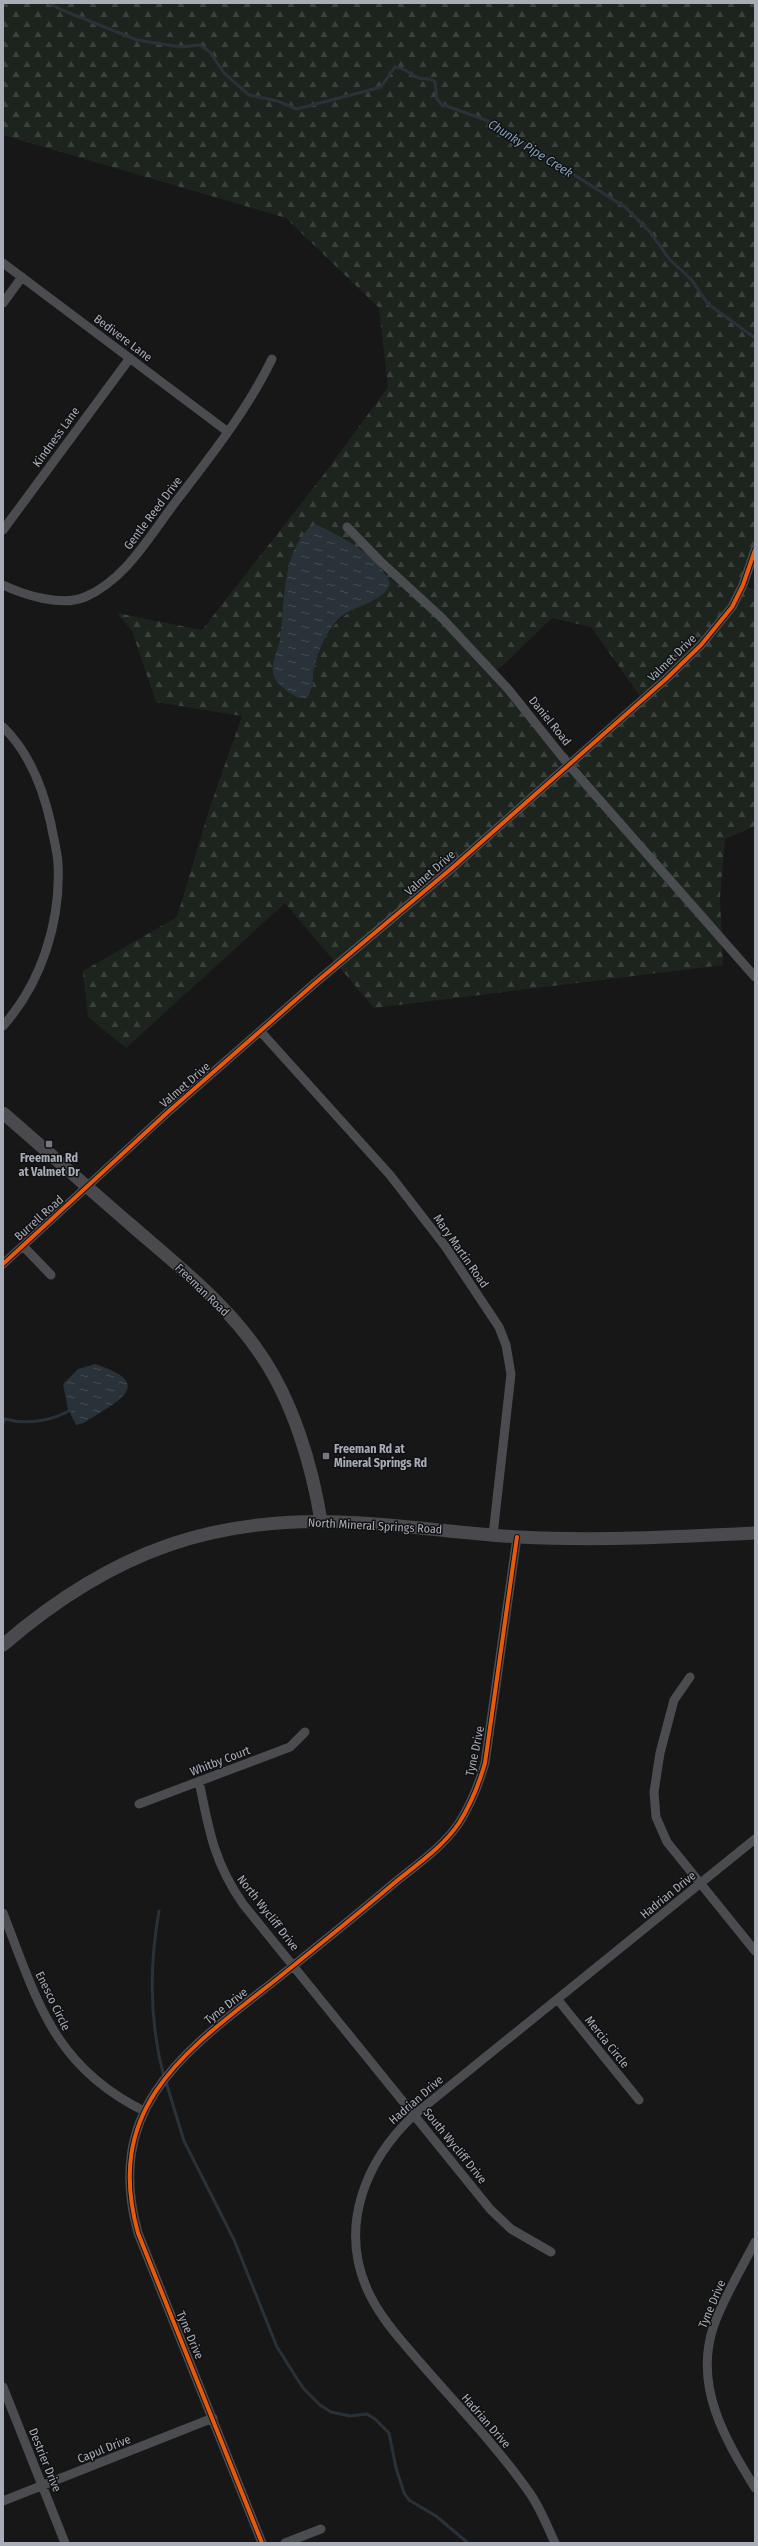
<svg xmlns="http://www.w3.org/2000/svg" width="758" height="2546" font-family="'Fira Sans Condensed',sans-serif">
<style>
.forest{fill:url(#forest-firs);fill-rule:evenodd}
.water{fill:url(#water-ripples)}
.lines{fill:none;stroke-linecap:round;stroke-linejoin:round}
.stream{stroke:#2a3239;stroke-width:3}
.street{stroke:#4b4c50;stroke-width:9}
.secondary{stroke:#4a4a4e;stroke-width:13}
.cycleway-casing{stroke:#111113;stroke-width:6}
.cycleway{stroke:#e8590c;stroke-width:4}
.poi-dot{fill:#757880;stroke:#111113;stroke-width:1.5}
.labels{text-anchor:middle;stroke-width:3;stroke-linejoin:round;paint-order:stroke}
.street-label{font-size:12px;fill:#a8adb8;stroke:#111113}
.poi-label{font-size:12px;font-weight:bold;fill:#a8adb8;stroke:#111113}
.water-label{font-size:13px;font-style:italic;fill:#7f9bb3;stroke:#111113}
</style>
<defs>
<pattern id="forest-firs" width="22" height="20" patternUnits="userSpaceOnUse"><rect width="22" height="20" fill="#1d241e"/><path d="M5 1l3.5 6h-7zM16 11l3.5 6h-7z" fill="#3b413d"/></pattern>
<pattern id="water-ripples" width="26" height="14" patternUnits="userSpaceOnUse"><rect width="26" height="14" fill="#2a3239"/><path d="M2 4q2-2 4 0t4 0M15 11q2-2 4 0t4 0" fill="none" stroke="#464d54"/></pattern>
</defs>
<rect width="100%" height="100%" fill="#171717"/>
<!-- forest -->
<path class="forest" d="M3,3H755V564L747,587L755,590V826L725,839L720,897L723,965L374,1008L285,903L126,1048L88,1017L83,971L177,917L210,807L242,716L156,702L132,631L117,613L202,630L325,473L388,387L379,308L286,218L3,135ZM334,533L361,551L386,572L376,600C343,610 324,630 315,663C312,674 314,684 311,694L273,672L280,640L284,598ZM552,618L591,627L640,696L570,758L497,671Z"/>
<!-- water -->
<path class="water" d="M315,524C340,536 379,555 390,583C385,604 348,605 335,623C326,634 319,649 315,664C311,676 316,689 306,698H299C289,693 276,685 273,673C271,664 278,650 280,640C285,606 281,546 315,524Z
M95,1364C160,1385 113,1403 84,1423L76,1425L68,1409L63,1384L78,1369Z"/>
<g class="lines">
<!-- stream -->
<path class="stream" d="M49,3L62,10L137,40L181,47L200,45L210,52L224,73L249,95L277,101L297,109L381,87L395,67C406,67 410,76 419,78C425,80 430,77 435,82L437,99L441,104L491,122L625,207L650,232L670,260L691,279L708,304L755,338
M3,1423L5,1419C27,1425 53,1421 72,1409
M159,1911C149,1967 149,2021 164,2077
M166,2082L184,2141L234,2240L277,2347L303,2388L320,2405L331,2412L350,2416L367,2414L375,2419L389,2433L396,2468L404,2493L409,2500L436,2516L468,2543"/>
<!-- street -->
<path class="street" d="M3,263L228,432
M3,303L22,277
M347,527L380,561L442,618L509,690L568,764L755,977
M3,530L130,358
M3,585C24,595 62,607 85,597C125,580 149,537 174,504C210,457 246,412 272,359
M3,727C30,753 43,788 51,824C53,836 57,850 58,863C61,921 42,982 3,1026
M261,1032L390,1175L445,1246L499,1327L506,1345L511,1374L493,1535
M23,1246L51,1275
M3,1264L169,1111L315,983L452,868L666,679L701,645L732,607L743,585L755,550
M690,1677L674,1700L660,1753L654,1792L656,1817L667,1842L755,1951
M199,1781C209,1831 214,1862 243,1904L490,2209L511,2229L551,2252
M139,1804L290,1747L305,1732
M3,1913C37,2000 53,2066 144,2111
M558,2000L639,2100
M755,2242C741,2270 723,2298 713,2328C694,2387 725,2439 755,2488
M3,2387L65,2543
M3,2501L213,2418
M262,2543L138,2233C103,2107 185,2051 273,1982C313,1950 353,1918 393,1884C416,1865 442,1848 459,1823C471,1804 479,1784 485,1763L517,1537
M285,2543L321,2529
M555,2543C547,2526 540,2507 529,2492C496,2445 455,2403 418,2360C399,2338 379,2316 367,2289C339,2225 366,2160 414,2115L755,1839"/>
<!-- secondary -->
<path class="secondary" d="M3,1113C46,1150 88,1188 131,1225C176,1264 227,1304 261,1355C293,1402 312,1465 321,1521
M3,1645C112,1551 217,1513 361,1523C414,1526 466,1534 519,1537C597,1541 676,1537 755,1533"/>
<defs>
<path id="cycleway" d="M3,1264L169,1111L315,983L452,868L666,679L701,645L732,607L743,585L755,550
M262,2543L138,2233C103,2107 185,2051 273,1982C313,1950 353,1918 393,1884C416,1865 442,1848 459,1823C471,1804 479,1784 485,1763L517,1537"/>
</defs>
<!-- cycleway casing -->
<use href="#cycleway" class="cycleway-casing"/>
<!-- cycleway -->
<use href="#cycleway" class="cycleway"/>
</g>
<!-- markers -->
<g class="poi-dot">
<rect x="45" y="1140" width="8" height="8" rx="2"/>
<rect x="322" y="1452" width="8" height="8" rx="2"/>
</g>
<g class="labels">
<!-- street labels -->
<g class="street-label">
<text transform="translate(123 338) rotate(37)" y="4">Bedivere Lane</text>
<text transform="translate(56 437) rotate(-54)" y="4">Kindness Lane</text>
<text transform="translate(153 513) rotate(-53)" y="4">Gentle Reed Drive</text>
<text transform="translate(672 658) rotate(-44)" y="4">Valmet Drive</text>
<text transform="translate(550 721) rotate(51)" y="4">Daniel Road</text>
<text transform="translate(430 873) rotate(-41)" y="4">Valmet Drive</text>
<text transform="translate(185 1085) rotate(-41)" y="4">Valmet Drive</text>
<text transform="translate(39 1218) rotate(-42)" y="4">Burrell Road</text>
<text transform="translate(461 1251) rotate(55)" y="4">Mary Martin Road</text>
<text transform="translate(202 1290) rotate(44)" y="4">Freeman Road</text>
<text transform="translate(375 1526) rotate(3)" y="4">North Mineral Springs Road</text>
<text transform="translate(475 1751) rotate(-78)" y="4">Tyne Drive</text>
<text transform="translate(220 1761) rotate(-21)" y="4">Whitby Court</text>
<text transform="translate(668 1895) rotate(-39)" y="4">Hadrian Drive</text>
<text transform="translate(268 1913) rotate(52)" y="4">North Wycliff Drive</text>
<text transform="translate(53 2001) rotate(64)" y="4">Enesco Circle</text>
<text transform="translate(226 2006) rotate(-38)" y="4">Tyne Drive</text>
<text transform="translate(607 2042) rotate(51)" y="4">Mercia Circle</text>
<text transform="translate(416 2100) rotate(-41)" y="4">Hadrian Drive</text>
<text transform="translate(455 2146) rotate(51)" y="4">South Wycliff Drive</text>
<text transform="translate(712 2304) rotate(-67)" y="4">Tyne Drive</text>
<text transform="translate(190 2335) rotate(67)" y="4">Tyne Drive</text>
<text transform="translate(486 2421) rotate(49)" y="4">Hadrian Drive</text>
<text transform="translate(104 2449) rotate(-22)" y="4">Capul Drive</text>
<text transform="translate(45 2460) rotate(68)" y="4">Destrier Drive</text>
</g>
<!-- poi labels -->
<g class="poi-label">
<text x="49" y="1162">Freeman Rd<tspan x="49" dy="14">at Valmet Dr</tspan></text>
<text x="334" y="1453" text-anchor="start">Freeman Rd at<tspan x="334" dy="14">Mineral Springs Rd</tspan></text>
</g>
<!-- water labels -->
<g class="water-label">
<text transform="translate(531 148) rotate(32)" y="5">Chunky Pipe Creek</text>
</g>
</g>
<!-- border -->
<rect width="758" height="2546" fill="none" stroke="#a8adb8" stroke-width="8"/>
</svg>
